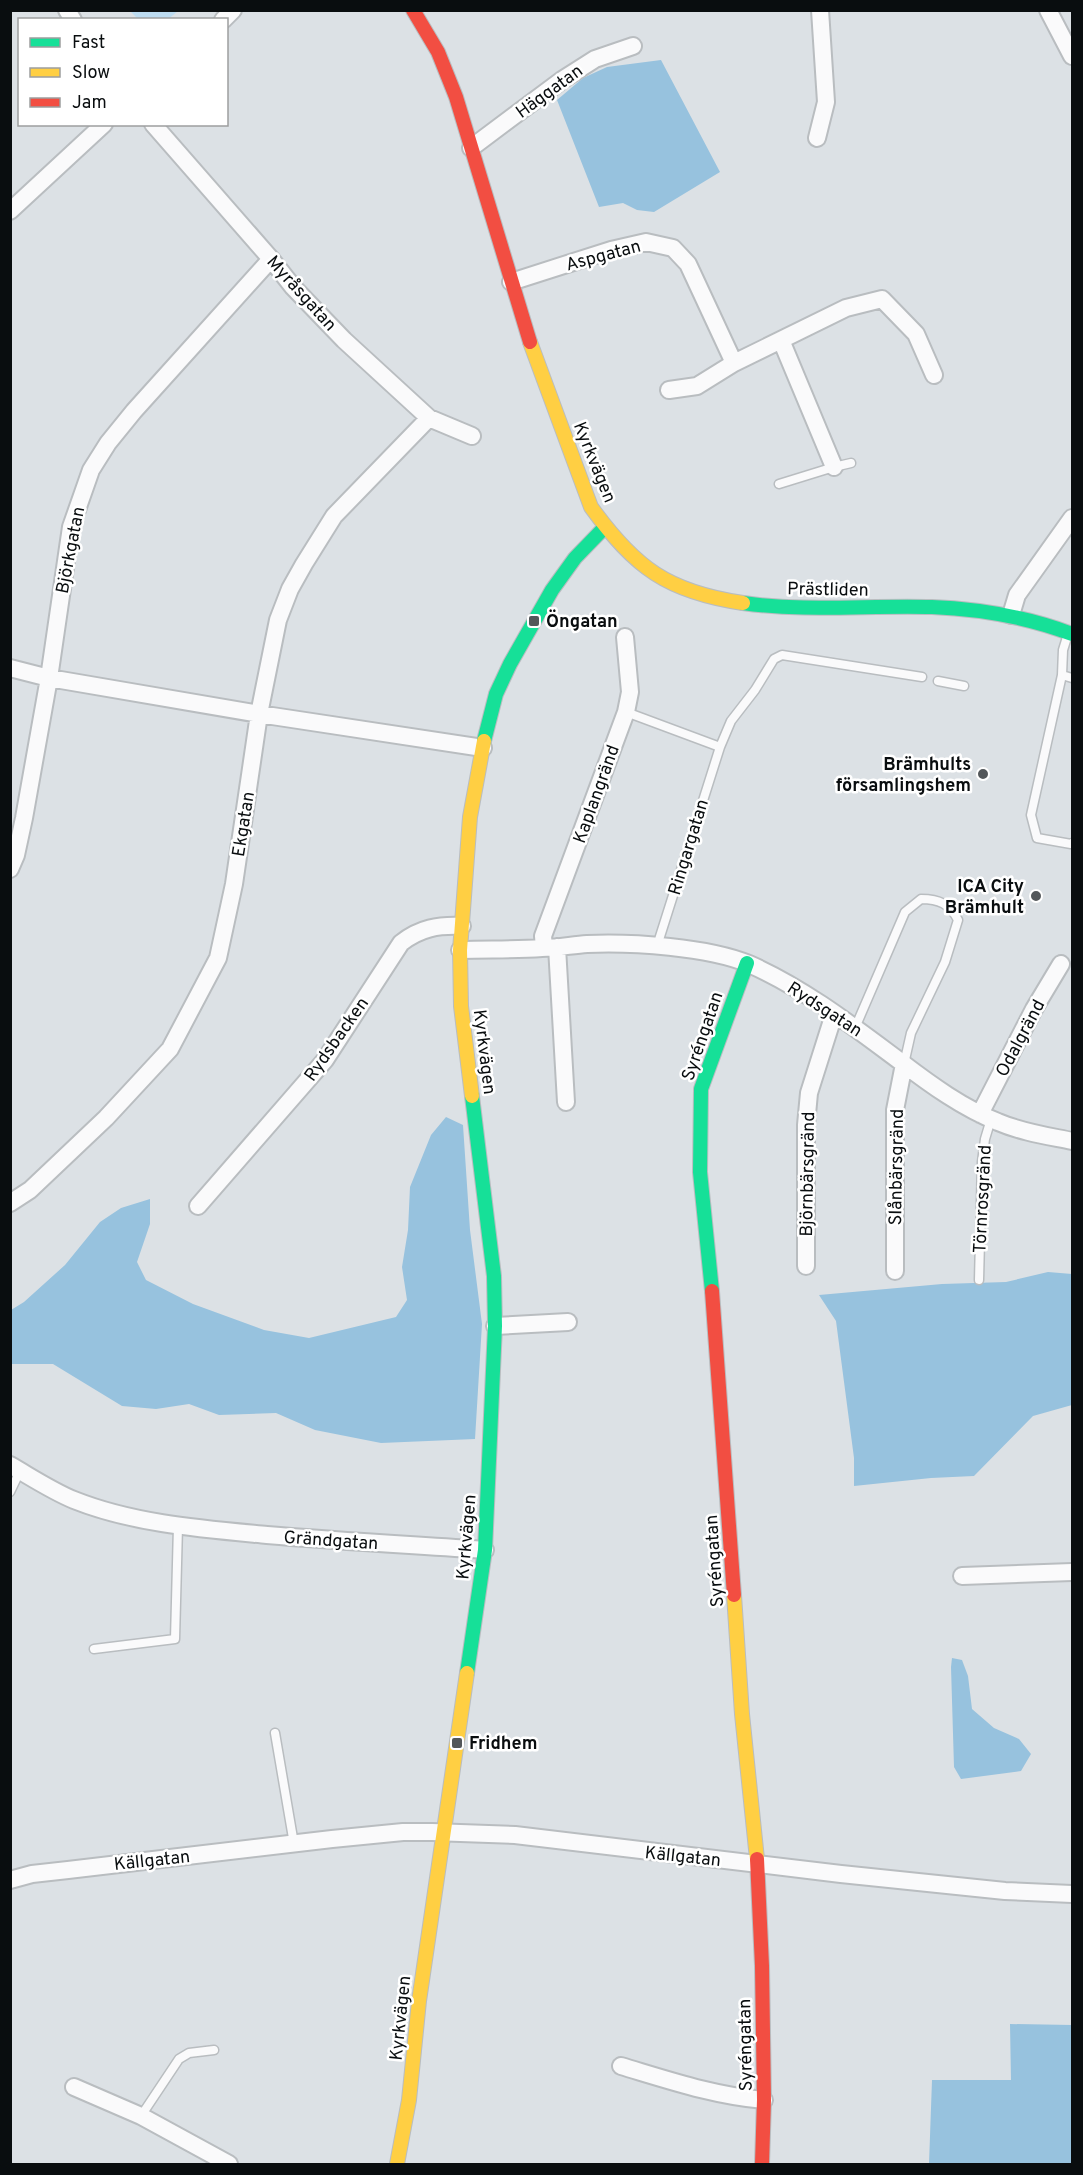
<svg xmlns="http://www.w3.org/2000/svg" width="1083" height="2175" font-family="Overpass,sans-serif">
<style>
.green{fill:#bcdbf0}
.forest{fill:#97c2de}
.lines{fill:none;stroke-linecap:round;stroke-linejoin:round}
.lane-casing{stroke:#b9bdc0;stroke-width:11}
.street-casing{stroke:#b9bdc0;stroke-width:20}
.fast-casing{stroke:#b9bdc0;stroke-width:16}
.slow-casing{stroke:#b9bdc0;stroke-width:16}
.jam-casing{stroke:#b9bdc0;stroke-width:16}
.lane{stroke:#fafafb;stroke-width:8}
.street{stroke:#fafafb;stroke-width:16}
.fast{stroke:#16e098;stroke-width:14}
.slow{stroke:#ffcf43;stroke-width:14}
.jam{stroke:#f24e42;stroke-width:14}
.poi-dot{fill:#53575a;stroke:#fff;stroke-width:2}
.labels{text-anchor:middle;stroke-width:5;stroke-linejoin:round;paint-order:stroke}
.street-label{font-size:18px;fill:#090d0f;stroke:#fff}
.poi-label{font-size:18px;font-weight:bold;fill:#090d0f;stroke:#fff;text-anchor:start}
</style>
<rect width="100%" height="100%" fill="#dce1e5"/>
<!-- green -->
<path class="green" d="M130,11H178L167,20L138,19Z"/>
<!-- forest -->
<path class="forest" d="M661,60L720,172L654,212L637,210L623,203L599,207L557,100L583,78L607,67Z
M446,1117L463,1125L470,1230L482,1324L475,1439L381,1443L315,1430L276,1413L219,1415L189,1404L156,1409L122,1406L53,1364H11V1310L24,1302L65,1265L100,1222L121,1208L150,1199V1224L137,1262L146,1280L193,1304L264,1330L309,1338L396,1317L407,1300L402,1267L408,1230L410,1187L431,1135Z
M1048,1272L1072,1274V1405L1033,1416L974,1476L931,1478L854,1486V1458L836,1321L819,1295L942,1284L1006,1282Z
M952,1658L962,1660L968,1676L972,1709L994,1728L1019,1739L1031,1754L1021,1771L961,1779L954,1767L951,1667Z
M1010,2024L1072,2025V2164H929L932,2080H1011Z"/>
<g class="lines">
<defs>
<path id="lane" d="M779,484L834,467L851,463
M1068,634L1063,650L1062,675L1031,815L1037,838L1071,844L1072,843
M1062,675L1072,678
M938,681L964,686
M626,712L720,747L657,946
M720,747L731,721L755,690L774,659L782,655L922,677
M855,1028L905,912L921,899C939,899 950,904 958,920L945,962L911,1033L904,1064
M979,1280L982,1162L985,1139L991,1119
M10,1492L20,1471
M94,1649L175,1639L178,1526
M275,1733L294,1844
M141,2116L179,2059L189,2053L214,2050"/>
<path id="street" d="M67,10L73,20
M1048,10L1072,56
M223,20L233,10
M153,124L271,259L293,287L344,340L429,418L472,436
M817,138L826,102L820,10
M471,148L562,80L595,59L633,46
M10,211L104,124
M511,282L611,250L646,242L673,248L688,264L734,363
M781,340L834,467
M669,390L697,386L734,363L846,308L882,299L916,334L934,375
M1011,615L1017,595L1072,518
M10,668L49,678L259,714L483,748
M10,869L16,855L24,818L49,678L71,527L91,470L108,443L134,411L271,259
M557,947L566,1102
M544,948L543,936L626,712L630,692L625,637
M460,950C487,949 515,950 542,948C557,948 572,945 587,944C632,942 708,947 749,964C804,988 854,1027 901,1062C931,1085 963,1108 998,1122C1021,1132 1048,1136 1072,1141
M980,1114L1034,1009L1061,964
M10,1203L30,1190L106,1118L170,1049L218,958L234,884L259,714L278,620L290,589L304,564L334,516L429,418
M198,1206L325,1060L401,943C420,928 438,925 462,926
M806,1266V1125L809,1093L834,1014
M895,1271V1110L904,1064
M495,1326L568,1322
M10,1465C31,1477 52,1491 74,1500C134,1524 203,1529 267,1535C339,1541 412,1545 485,1550
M962,1576L1072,1572
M10,1880L32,1874L68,1870L332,1839L403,1832H432L515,1835L841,1874L1005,1891L1072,1894
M621,2066C668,2080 715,2096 764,2100
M74,2087L141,2116L229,2164"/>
<path id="fast" d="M743,603C806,612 869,605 932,607C981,609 1027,617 1072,634
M484,741L496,694L510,664L552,590L575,558L605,527
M712,1291L700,1172L701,1089L747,963
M467,1673L485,1550L495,1326L494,1276L472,1096"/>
<path id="slow" d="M530,342L591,507C635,568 668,592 743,603
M472,1096L461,1006L460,950L470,817L484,741
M734,1595L742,1714L757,1859
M397,2164L409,2100L419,2001L467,1673"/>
<path id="jam" d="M413,10L438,52L456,97L530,342
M712,1291L734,1595
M757,1859L762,1966L764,2100L762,2164"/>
</defs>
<!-- lane casing -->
<use href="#lane" class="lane-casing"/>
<!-- street casing -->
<use href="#street" class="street-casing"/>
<!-- fast casing -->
<use href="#fast" class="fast-casing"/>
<!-- slow casing -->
<use href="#slow" class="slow-casing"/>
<!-- jam casing -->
<use href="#jam" class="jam-casing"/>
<!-- lane -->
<use href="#lane" class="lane"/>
<!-- street -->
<use href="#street" class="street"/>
<!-- fast -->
<use href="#fast" class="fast"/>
<!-- slow -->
<use href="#slow" class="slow"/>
<!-- jam -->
<use href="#jam" class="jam"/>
</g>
<!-- markers -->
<g class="poi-dot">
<rect x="528" y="615" width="12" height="12" rx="3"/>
<circle cx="983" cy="774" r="6"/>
<circle cx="1036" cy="896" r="6"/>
<rect x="451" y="1737" width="12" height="12" rx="3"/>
</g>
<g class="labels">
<!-- street labels -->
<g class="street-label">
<text transform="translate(549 91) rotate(-36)" y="6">Häggatan</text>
<text transform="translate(603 255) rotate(-15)" y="6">Aspgatan</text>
<text transform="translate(302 293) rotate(48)" y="6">Myråsgatan</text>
<text transform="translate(595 462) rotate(68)" y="6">Kyrkvägen</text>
<text transform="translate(70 550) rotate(-79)" y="6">Björkgatan</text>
<text transform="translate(828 589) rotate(1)" y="6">Prästliden</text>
<text transform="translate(596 794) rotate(-70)" y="6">Kaplangränd</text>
<text transform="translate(243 824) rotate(-81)" y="6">Ekgatan</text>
<text transform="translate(688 847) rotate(-73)" y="6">Ringargatan</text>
<text transform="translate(825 1009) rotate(33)" y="6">Rydsgatan</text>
<text transform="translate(702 1036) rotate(-71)" y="6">Syréngatan</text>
<text transform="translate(1020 1038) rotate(-62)" y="6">Odalgränd</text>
<text transform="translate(336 1039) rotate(-55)" y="6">Rydsbacken</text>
<text transform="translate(485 1052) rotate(83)" y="6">Kyrkvägen</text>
<text transform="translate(896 1167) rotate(-89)" y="6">Slånbärsgränd</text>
<text transform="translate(807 1174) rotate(-89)" y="6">Björnbärsgränd</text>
<text transform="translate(982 1199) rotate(-87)" y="6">Törnrosgränd</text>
<text transform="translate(466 1537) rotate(-85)" y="6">Kyrkvägen</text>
<text transform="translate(331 1540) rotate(4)" y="6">Grändgatan</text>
<text transform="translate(714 1561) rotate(-94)" y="6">Syréngatan</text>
<text transform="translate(683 1856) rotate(6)" y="6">Källgatan</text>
<text transform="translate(152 1860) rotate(-6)" y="6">Källgatan</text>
<text transform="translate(400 2018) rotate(-84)" y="6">Kyrkvägen</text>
<text transform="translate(745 2045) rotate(-91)" y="6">Syréngatan</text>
</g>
<!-- poi labels -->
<g class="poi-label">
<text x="546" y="627">Öngatan</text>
<text x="971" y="770" text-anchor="end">Brämhults<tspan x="971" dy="21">församlingshem</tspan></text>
<text x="1024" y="892" text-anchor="end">ICA City<tspan x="1024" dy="21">Brämhult</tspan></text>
<text x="469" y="1749">Fridhem</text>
</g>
</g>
<!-- border -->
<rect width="1083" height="2175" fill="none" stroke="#090d0f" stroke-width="24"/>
<!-- legend -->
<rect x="18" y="18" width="210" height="108" fill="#ffffff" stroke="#9d9e9f" stroke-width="1.5"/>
<rect x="30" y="38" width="30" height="9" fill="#16e098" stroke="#9d9e9f" stroke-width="1.5"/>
<text x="72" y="48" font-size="18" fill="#090d0f">Fast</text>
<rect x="30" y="68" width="30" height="9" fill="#ffcf43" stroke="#9d9e9f" stroke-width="1.5"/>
<text x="72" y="78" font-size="18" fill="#090d0f">Slow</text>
<rect x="30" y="98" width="30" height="9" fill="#f24e42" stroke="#9d9e9f" stroke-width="1.5"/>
<text x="72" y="108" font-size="18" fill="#090d0f">Jam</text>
</svg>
